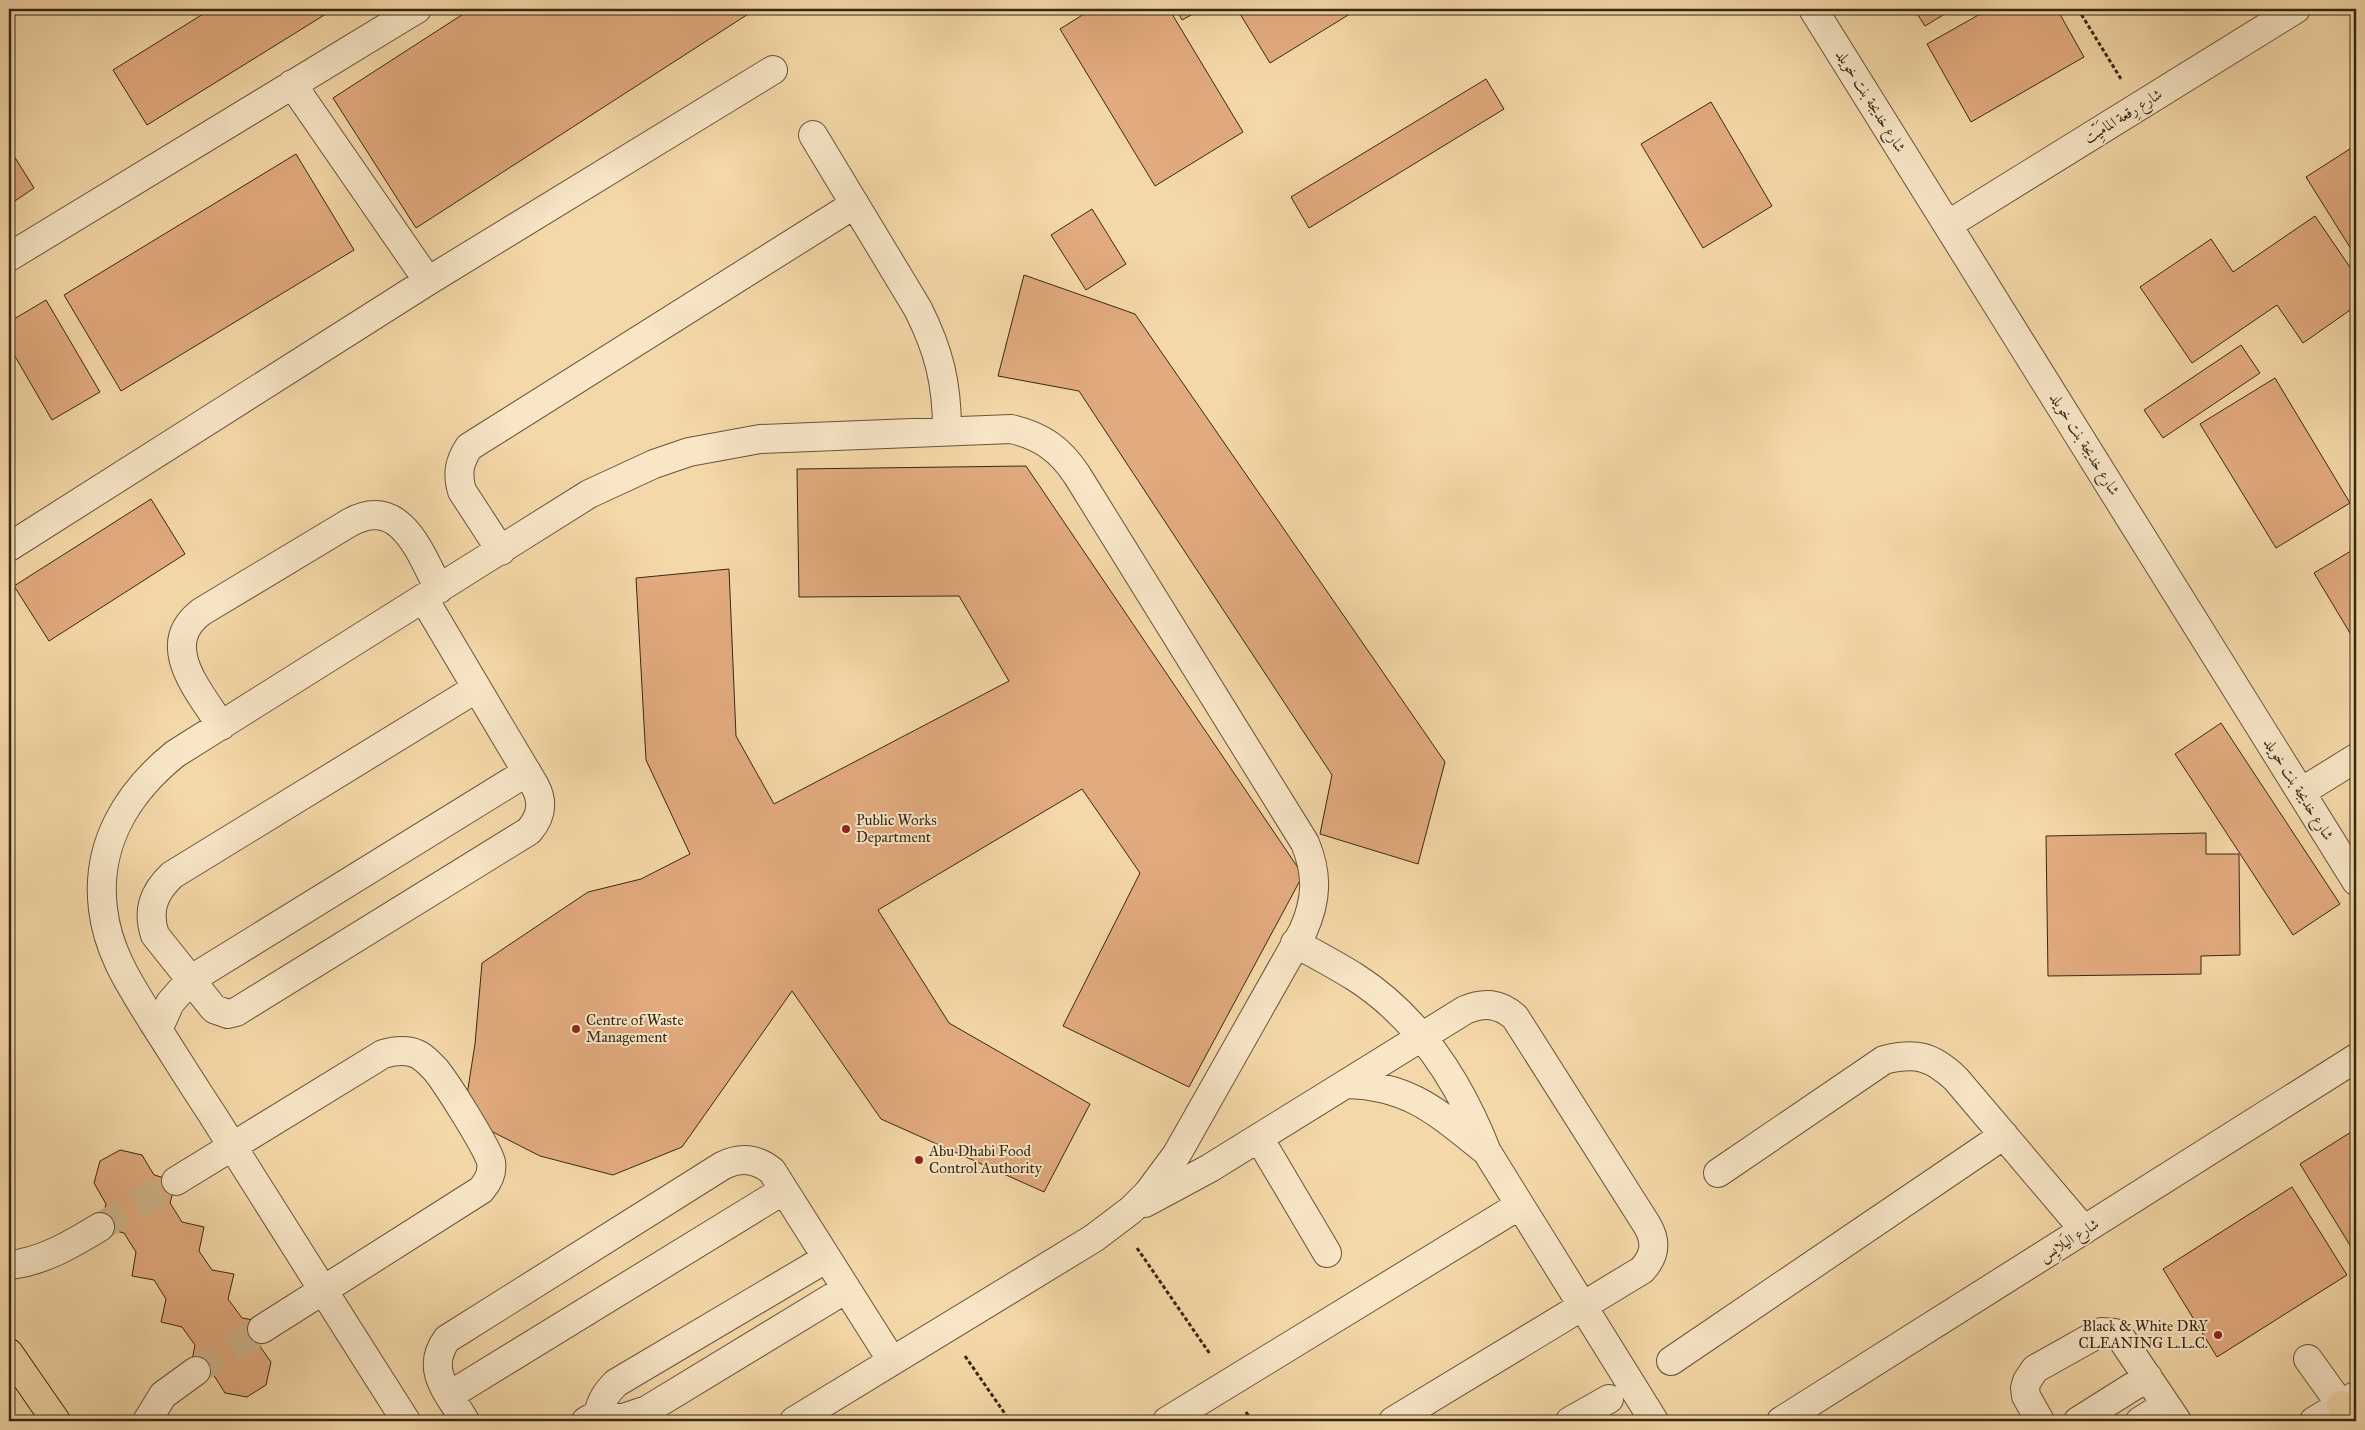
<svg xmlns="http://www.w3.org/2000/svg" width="2365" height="1430" font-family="'IM FELL Great Primer',Amiri,serif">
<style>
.building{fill:#e2ab7f;stroke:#362815}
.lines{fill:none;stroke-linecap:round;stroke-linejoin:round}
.minor-tunnel{stroke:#cfb58b;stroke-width:28;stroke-dasharray:28 14;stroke-linecap:butt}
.minor-casing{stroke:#66543a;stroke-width:30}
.major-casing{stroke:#362815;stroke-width:30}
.path{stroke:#362815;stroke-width:3;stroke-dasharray:4 2.5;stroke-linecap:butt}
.minor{stroke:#f8e6c7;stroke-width:28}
.major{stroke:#f5d8a9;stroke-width:28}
.poi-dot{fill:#8f2418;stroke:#f8e6c7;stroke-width:2}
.labels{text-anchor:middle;stroke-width:4;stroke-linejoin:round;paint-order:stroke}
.street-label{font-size:15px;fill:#362815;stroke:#f8e6c7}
.poi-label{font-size:15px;fill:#362815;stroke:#f8e6c7;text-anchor:start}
</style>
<rect width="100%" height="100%" fill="#f5d8a9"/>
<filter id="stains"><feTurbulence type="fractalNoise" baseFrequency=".004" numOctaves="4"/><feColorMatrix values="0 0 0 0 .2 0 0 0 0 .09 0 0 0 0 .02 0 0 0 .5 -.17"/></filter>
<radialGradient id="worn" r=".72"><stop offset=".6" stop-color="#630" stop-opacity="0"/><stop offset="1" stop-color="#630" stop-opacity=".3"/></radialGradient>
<!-- building -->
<path class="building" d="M211,9H334L147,125L113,70Z
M471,9H756L416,228L333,98Z
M1092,9H1169L1243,132L1155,186L1060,29Z
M1176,9H1202L1182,20Z
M1237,9H1358L1270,63Z
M1914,9H1953L1925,26Z
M1989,9H2057L2084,57L1971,122L1927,44Z
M1486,79L1504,109L1309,228L1291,197Z
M1711,102L1772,206L1703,248L1641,144Z
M2356,145V257L2306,177Z
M9,148L34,188L9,205Z
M296,154L354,250L121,391L64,295Z
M1092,209L1126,264L1086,290L1051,235Z
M2315,216L2356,276V306L2303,343L2277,305L2192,363L2140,287L2211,239L2233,272Z
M1024,275L1135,314L1445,762L1418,864L1320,834L1332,775L1079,391L998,376Z
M46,300L100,392L52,420L9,346V322Z
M2241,345L2260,373L2163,438L2144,410Z
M2275,378L2350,503L2276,548L2200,424Z
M1026,466L1303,875L1189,1087L1063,1026L1140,873L1082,789L878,910L949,1023L1090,1104L1044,1192L881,1119L792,991L682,1147L613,1175L540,1156L487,1129L466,1101L475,1044L482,963L588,892L641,879L690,854L646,760L636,578L729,569L736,736L774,804L1009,681L959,596L799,597L797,469Z
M151,499L185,554L49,641L14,586Z
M2356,548V643L2314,573Z
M2221,723L2340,904L2293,935L2175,754Z
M2206,833V854H2239L2240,955L2201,956V974L2048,976L2046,836Z
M2356,1129V1255L2300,1164Z
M120,1150L142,1155L154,1175L176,1181L170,1203L182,1222L204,1227L199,1251L212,1270L234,1274L228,1299L242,1318L264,1322L259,1345L271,1362L266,1385L247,1397L225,1393L213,1374L190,1370L195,1345L182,1327L161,1322L166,1299L154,1280L132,1276L136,1252L124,1233L100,1227L106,1204L94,1183L100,1161Z
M2292,1187L2347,1275L2217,1357L2163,1269Z"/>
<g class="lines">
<!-- minor-tunnel -->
<path class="minor-tunnel" d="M100,1227L176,1181
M196,1371L262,1329"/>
<defs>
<path id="minor" d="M1813,9L2356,881
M292,84L428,281
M813,135L918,309C939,351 947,383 947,430
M1949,224L2296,9
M9,257L417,9
M9,547L428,281L773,70
M501,551L462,491C457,474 459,462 469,447L855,204
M424,599L535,786C544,803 541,817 529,831L236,1012L228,1014L214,1009L155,935C147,911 153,893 172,875L477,688
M221,726C200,691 157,646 201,612L349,523C401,494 420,553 439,589
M2301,792L2356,758
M1295,943C1315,954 1336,965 1355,977C1419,1018 1460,1083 1487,1152L1654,1421
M158,1030L170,1003L190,980L527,772
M1347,1084C1411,1086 1438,1113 1486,1151
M1259,1138L1327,1253
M1718,1173L1884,1060C1916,1052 1932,1056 1956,1079L2084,1230
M176,1181L383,1054C394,1051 406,1049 417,1054C424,1057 430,1064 435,1069C446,1082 487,1147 491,1162C493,1173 488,1182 481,1190L262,1329
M1145,1203L1210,1168L1465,1010C1484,1002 1499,1003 1515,1017L1647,1225C1657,1242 1655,1256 1642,1270L1393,1421
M9,1265C42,1262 72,1244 100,1227
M2308,1359L2341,1405
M1671,1361L2004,1135
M450,1395L784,1190
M598,1414C601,1401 606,1393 616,1383L827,1258
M147,1421L163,1395L196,1371
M406,1421C341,1319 277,1217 212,1114C192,1084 173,1053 153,1022C131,986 108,953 103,909C95,845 127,793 175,754L589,494L654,464L689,452L760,439L1011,429C1041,436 1060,449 1077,475L1305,843C1318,874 1317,900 1303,931L1177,1154L1148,1193L1131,1210L1094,1238L794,1421
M465,1421C449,1393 424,1370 447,1339L722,1166C740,1157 756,1158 772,1171L892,1361
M586,1421L598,1414L623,1418L647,1410L846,1289
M1167,1421L1520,1205
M1570,1421L1609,1399
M1781,1421L2356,1058
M2040,1421L2026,1396L2025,1388L2027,1381L2035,1369L2101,1332L2115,1333L2121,1338L2177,1421
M2078,1421L2148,1377
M2140,1421L2166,1405
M2314,1421L2355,1396"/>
<path id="major" d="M9,1353L56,1421
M2341,1405L2356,1411"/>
</defs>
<!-- minor casing -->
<use href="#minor" class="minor-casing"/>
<!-- major casing -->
<use href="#major" class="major-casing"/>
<!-- path -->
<path class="path" d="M2078,9L2121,79
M1137,1248L1210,1354
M965,1356L1010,1421
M1246,1412L1252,1421"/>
<!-- minor -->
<use href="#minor" class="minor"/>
<!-- major -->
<use href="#major" class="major"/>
</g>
<!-- markers -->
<g class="poi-dot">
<circle cx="846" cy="829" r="5"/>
<circle cx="576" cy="1029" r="5"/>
<circle cx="919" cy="1160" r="5"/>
<circle cx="2218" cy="1335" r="5"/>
</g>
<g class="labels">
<!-- street labels -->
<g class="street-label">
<text transform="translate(1871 101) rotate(58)" y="5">شارع خديجة بنت خويلد</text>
<text transform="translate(2123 116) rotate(-32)" y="5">شارع رِقعة المامَيِّت</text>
<text transform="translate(2085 444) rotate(58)" y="5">شارع خديجة بنت خويلد</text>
<text transform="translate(2299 789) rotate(58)" y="5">شارع خديجة بنت خويلد</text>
<text transform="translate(2069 1240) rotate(-32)" y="5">شارع اليَلايِس</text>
</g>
<!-- poi labels -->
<g class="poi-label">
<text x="856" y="825">Public Works<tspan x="856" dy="17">Department</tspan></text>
<text x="586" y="1025">Centre of Waste<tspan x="586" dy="17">Management</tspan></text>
<text x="929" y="1156">Abu Dhabi Food<tspan x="929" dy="17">Control Authority</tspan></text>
<text x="2208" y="1331" text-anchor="end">Black &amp; White DRY<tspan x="2208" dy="17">CLEANING L.L.C.</tspan></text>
</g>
</g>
<!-- margin -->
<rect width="2365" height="1430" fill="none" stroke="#f5d8a9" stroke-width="30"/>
<rect x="10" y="10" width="2345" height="1410" fill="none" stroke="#362815" stroke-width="2.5"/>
<rect x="15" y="15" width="2335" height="1400" fill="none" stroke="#362815"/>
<rect width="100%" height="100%" filter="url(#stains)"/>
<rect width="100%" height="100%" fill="url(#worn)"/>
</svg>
